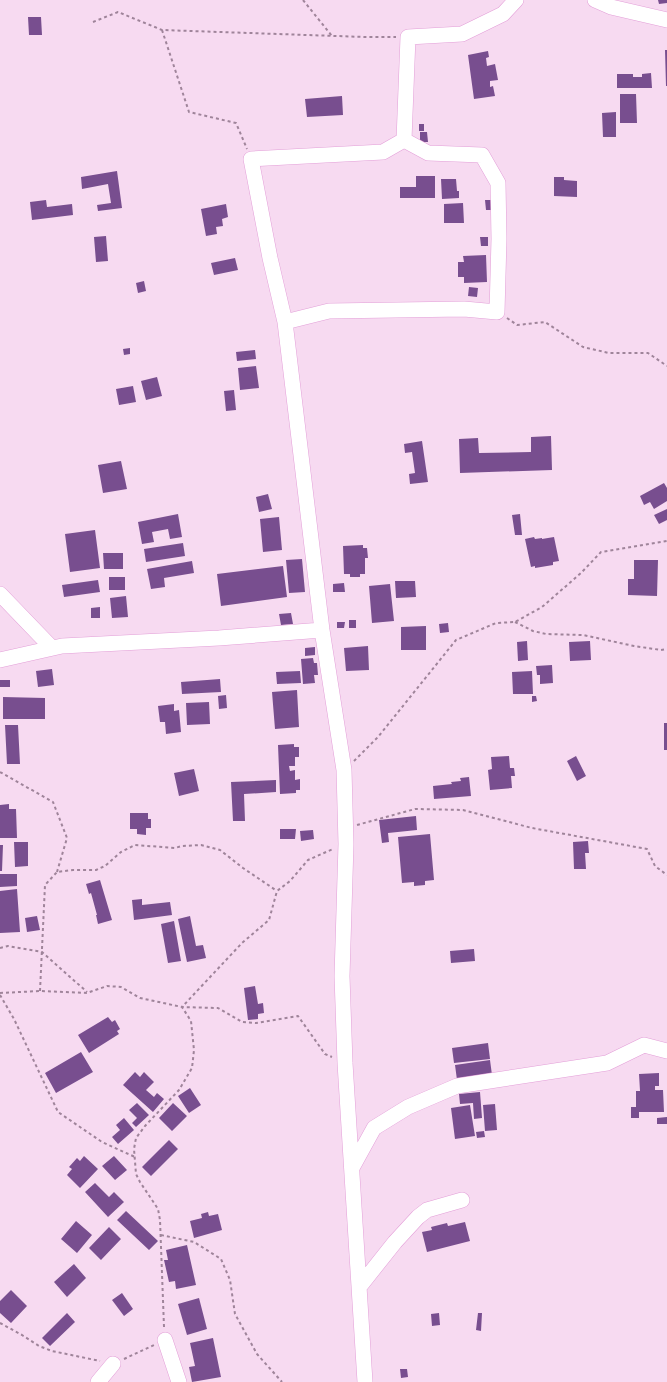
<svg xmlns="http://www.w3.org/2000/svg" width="667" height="1382" font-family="'DejaVu Sans',sans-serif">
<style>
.building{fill:#784e8f}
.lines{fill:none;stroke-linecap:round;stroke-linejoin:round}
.minor-casing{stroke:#e39fd8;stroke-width:16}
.path{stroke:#9f849a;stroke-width:2;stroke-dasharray:3 3;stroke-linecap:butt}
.minor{stroke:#fff;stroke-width:15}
</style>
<rect width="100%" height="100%" fill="#f7daf1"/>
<!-- building -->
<path class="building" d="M658,0H667V3L659,4Z
M28,17H41L42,35H29Z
M665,50H667V86H666Z
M488,51L489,57L486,58L487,66L495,64L498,80L490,81V87L493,86L495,96L474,99L468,55Z
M651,73L652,88H617V74H633V77H642V74Z
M620,94H636L637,123H620Z
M342,96L343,115L307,117L305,99Z
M616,112V137H603L602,113Z
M419,124H424V131H419Z
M420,132H427L428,142H420Z
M117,171L122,208L98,211L97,205L111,203L108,184L82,189L81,177Z
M416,176H435V198H400V187H416Z
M554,177H564V180L577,181V197L554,196Z
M441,179H456L457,191H459V198L442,199Z
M46,200L47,207L72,204L73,215L32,220L30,202Z
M485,200H491L492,210H486Z
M463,203L464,223H444V204Z
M226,204L228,217L222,219L223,226L216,227L217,234L206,236L201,209Z
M106,236L108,261L96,262L94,237Z
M480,237H488V246H481Z
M486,255L487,282L464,283V277H458V262H464L463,256Z
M235,258L238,270L214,275L211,263Z
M144,281L146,291L138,293L136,283Z
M469,287L478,288L477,297L468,296Z
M130,348V354L124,355L123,349Z
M255,350L256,359L237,361L236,352Z
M256,366L259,388L240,390L238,368Z
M157,377L162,396L146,400L141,381Z
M133,386L136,402L119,405L116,389Z
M234,390L236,410L226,411L224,391Z
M551,436L552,470L460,473L459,439L478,438L479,453L531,452V437Z
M422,441L428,482L410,484L409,474L415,473L412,452L405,453L404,444Z
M121,461L127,489L103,493L98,465Z
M664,483L667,488V501L654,509L650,502L644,505L640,496Z
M268,494L272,509L259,512L256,497Z
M667,509V520L659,524L654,515Z
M178,514L182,537L170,539L168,529L152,532L154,542L142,544L138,522Z
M520,514L522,535H515L512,515Z
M279,517L282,550L263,552L260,519Z
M95,530L100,568L70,572L65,534Z
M534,537L535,539L542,538V539L554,537L559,561L553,562V565L535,568V566L531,567L525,539Z
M183,543L185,556L146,562L144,549Z
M363,545V548H367L368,558H365V574H360V577H350V574H344L343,546Z
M103,553H123V569H104Z
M302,559L305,592L289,593L286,560Z
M634,560H658L657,596L628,595V579H634Z
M192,561L194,573L164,578L165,587L151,589L147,569Z
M283,566L287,597L221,606L217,574Z
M109,577H125V590H109Z
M98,580L100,592L64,597L62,585Z
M395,581H415L416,597L396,598Z
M344,583L345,592H333V584Z
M390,584L394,621L372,623L369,586Z
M126,596L128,617L112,618L110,598Z
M100,607V618H91V608Z
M291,613L293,624L281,625L279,614Z
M349,620H356V628H349Z
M337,622H345L344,628H337Z
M448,623L449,632L440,633L439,624Z
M426,626V650H401V627Z
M527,641L528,660L518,661L517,642Z
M590,641L591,660L570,661L569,642Z
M368,646L369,670L346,671L344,648Z
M315,647V655L305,656V648Z
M313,658L314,663H317L318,675H314L315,683L303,684L301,659Z
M552,665L553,683L540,684V675H537L536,666Z
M52,669L54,685L38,687L36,671Z
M300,671L301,683L277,684L276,672Z
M532,671L533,694H513L512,672Z
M220,679L221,692L182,694L181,682Z
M0,680H10V687H0Z
M297,690L299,727L275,729L272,692Z
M226,695L227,708L219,709L218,696Z
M532,696H536L537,701L532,702Z
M3,697L45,698V719H3Z
M209,702L210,724L187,725L186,703Z
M174,704V711L179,710L181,732L166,734L165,722H160L158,706Z
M664,723H667V750H664Z
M5,725H18L20,764H7Z
M294,744V747H299V757H295V766H289L290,771L295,770V780L300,779V790H296V793L280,794L278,745Z
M509,756L510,768H514L515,776H511L512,788L490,790L488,770L492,769L491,757Z
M576,756L586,776L577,781L567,761Z
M194,769L199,791L179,796L174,773Z
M469,777L471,796L434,799L433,786L452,784L451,782L461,781L460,778Z
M276,780V792L244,794L245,821H233L231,782Z
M9,804V809H16L17,838H0V805Z
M130,813H148V819H151V828H146V835L137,834V829H130Z
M416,816L417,830L388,833L389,842L382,843L379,820Z
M280,829H296L295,839H280Z
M313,830L314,839L301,841L300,831Z
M430,834L434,880L425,881V885L414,886V882L402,883L398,837Z
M588,841L589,853H585L586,869H574L573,842Z
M14,842H28V866L15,867Z
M0,845H3L2,871H0Z
M0,874H17V886L0,887Z
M100,880L112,920L98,924L96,915H97L91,893L89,894L86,884Z
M17,889L20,932L0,933V891Z
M142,899V905L170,902L172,915L134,920L132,900Z
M37,916L40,930L27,932L25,918Z
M190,916L196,946L203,945L206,958L187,962L178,919Z
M174,921L181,961L168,963L161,924Z
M474,949L475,961L451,963L450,951Z
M255,986L258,1004L263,1003L264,1013L258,1014V1019L248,1020L244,988Z
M108,1017L112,1022L115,1020L120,1029L117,1031L119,1034L89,1053L78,1035Z
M488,1043L490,1059L454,1063L452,1048Z
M81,1052L93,1072L56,1093L45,1073Z
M490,1060L492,1075L457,1080L455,1065Z
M135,1072L140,1077L144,1072L154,1082L146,1090L154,1097L157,1093L164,1099L153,1112L123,1085Z
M659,1073V1086H655V1090H663L664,1112H639V1118H631V1107H636V1091H640L639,1074Z
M190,1088L201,1105L189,1113L178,1096Z
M480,1092L482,1118L474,1119L473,1103L460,1104L459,1094Z
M137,1103L149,1115L136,1127L132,1123L137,1118L129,1110Z
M173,1103L187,1116L172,1131L159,1118Z
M495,1104L497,1130L485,1131L483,1105Z
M470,1105L475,1136L455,1139L451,1108Z
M667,1117V1124H657V1118Z
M124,1118L134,1130L118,1144L112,1137L120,1130L116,1125Z
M484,1131L485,1137L477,1138L476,1132Z
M169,1140L178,1149L151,1176L142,1167Z
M84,1156L98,1169L80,1188L67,1175L72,1169L69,1167L77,1158L80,1161Z
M114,1156L127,1170L115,1180L102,1166Z
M95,1183L109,1197L114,1192L124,1202L108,1217L85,1192Z
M126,1211L158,1241L149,1250L117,1220Z
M208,1212L209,1216L218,1214L222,1230L194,1238L190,1221L202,1218L201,1214Z
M76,1221L92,1235L77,1253L61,1239Z
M465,1222L470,1241L427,1252L422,1232L432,1230L431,1227L447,1223L448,1226Z
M109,1227L121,1239L101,1260L89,1248Z
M187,1245L196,1285L176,1289L175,1281L169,1282L164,1260H168L166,1250Z
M74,1264L86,1278L67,1297L54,1282Z
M11,1290L27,1306L11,1323L0,1313V1301Z
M122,1293L133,1309L124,1316L112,1300Z
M199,1298L207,1329L187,1335L178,1304Z
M67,1313L75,1322L50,1346L42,1338Z
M439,1313L440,1325L432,1326L431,1314Z
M478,1313H482L481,1331L476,1330Z
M213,1338L221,1377L192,1382L189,1367L195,1366L190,1343Z
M400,1369H407L408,1377L401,1378Z"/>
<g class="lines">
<defs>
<path id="minor" d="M595,0L611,7L667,20
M285,322L329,311L464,309L497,312L499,239L498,183L482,155L428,153L404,140
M0,594L52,648
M0,660L62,646L219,638L322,630
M352,1168L374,1128L408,1107L457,1086L607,1063L644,1045L667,1051
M360,1286L395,1242L418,1217L427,1210L462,1200
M165,1340L179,1382
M98,1382L113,1364
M365,1382L345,1063L342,976L346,844L344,770L322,630L285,322L270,258L251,159L383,152L404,140L408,37L462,34L503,14L516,0"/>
</defs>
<!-- minor casing -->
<use href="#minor" class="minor-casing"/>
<!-- path -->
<path class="path" d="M303,0L332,36
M93,22L118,12L162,30L365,37H396
M162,30L189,112L236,123L247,149
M507,318L517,325L545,322L583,347L609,353H648L667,366
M515,622L533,631L546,634L583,635L634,646L661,650L667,649
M354,761L378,737L456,640L496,623L515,622L542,607L581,573L601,552L667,541
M0,772L53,802L67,838L57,872
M357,825L415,809L463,810L532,828L647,849L655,866L667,875
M0,948L8,946L42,952L87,992
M40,991L45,885L57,872L73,870H96L105,866L121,852L135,845L175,848L182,846L201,845L220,850L243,868L277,891
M0,993L40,991L87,993L107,986L121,987L140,998L182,1007L218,1008L242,1022L256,1023L298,1016L325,1054L332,1057
M0,995L14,1019L58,1112L102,1142L135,1157
M161,1235L194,1242L221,1259L230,1280L235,1314L257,1354L282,1382
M0,1323L22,1335L39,1346L52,1351L100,1361
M164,1327L160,1220L158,1209L140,1182L136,1174L134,1149L136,1138L145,1126L179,1090L192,1068L194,1050L191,1021L182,1007L242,943L269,920L277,891L290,881L308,860L333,849
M124,1359L154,1345"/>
<!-- minor -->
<use href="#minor" class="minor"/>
</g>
</svg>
